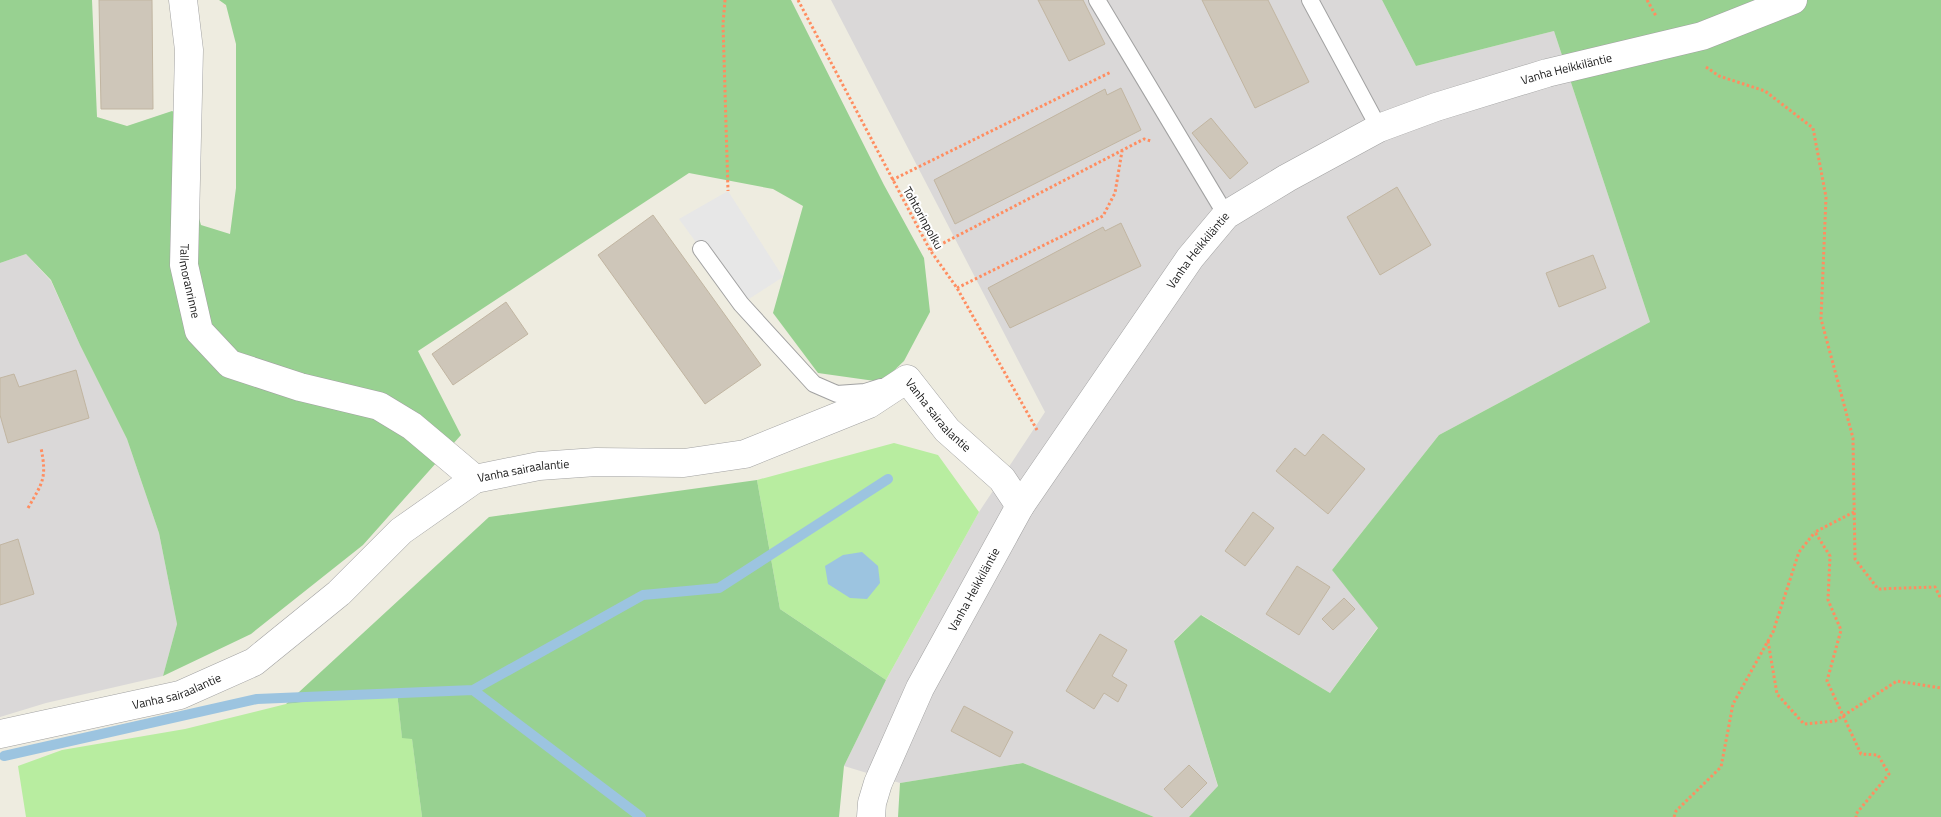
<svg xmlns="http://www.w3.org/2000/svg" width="1941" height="817" font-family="'Titillium Web',sans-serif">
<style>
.residential{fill:#dad8d8}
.grass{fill:#b8eda0}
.forest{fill:#98d191}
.parking{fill:#e7e7e7}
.water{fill:#9cc4e0}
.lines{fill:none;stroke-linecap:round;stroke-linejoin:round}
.stream{stroke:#9cc4e0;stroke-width:10}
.building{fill:#cec6b9;stroke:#c1b5a1}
.service-casing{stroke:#a2a2a2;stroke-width:18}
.minor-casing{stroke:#a2a2a2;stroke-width:29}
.path{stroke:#ff8d60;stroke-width:3;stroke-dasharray:2.5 2.5;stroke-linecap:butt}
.service{stroke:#fff;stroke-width:16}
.minor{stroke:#fff;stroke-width:28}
.labels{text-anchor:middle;stroke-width:4;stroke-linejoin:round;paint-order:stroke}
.street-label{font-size:12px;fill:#1b1b1b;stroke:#fff}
</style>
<rect width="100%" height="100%" fill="#eeece0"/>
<!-- residential -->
<path class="residential" d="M831,0H1382L1416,66L1554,31L1650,322L1439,435L1332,570L1378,627L1330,693L1202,615L1174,640L1218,787L1189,817H1154L1023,763L900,783L844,766L886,680L979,512L1045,412Z
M26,254L51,281L80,345L127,439L159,533L177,624L163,676L46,703L0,717V263Z"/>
<!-- grass -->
<path class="grass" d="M894,443L938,455L979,512L886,680L780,609L757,480Z
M397,692L402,737L412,738L422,817H26L18,766L62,750L185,729L286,704Z"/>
<!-- forest -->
<path class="forest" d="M0,0H92L97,117L127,126L172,111L197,123L191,192L201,225L230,234L236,188V44L226,5L219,0H791L884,185L924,258L930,312L904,361L882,382L818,373L773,313L803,206L773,189L689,173L418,351L461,435L363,545L251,634L163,676L177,624L159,533L127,439L80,345L51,280L26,254L0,263Z
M1382,0H1941V817H1189L1218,786L1174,641L1201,615L1330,693L1378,628L1332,570L1439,435L1650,322L1554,31L1416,66Z
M757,480L780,609L886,680L844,766L839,817H422L412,739L402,738L397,692L286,704L489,517Z
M1023,763L1154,817H898L900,783Z"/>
<!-- parking -->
<path class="parking" d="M728,191L783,277L741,304L679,219Z"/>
<!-- water -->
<path class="water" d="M862,552L878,566L880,583L867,599L850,598L828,584L825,566L843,555Z"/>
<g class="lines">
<!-- stream -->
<path class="stream" d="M473,690L643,595L719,588L888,479
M4,756L257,699L473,690L641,817"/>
</g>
<!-- building -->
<path class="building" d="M99,0H152L153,109H101Z
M1038,0H1083L1105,44L1069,61Z
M1202,0H1268L1309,82L1255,108Z
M1121,88L1141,130L955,224L934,180L1105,89L1107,95Z
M1211,118L1248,163L1230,179L1192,133Z
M1397,187L1431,245L1380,275L1347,217Z
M653,215L761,365L705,404L598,255Z
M1121,223L1141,266L1010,328L988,288L1103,227L1105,231Z
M1593,255L1606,288L1559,307L1546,273Z
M506,302L528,334L453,385L432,354Z
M76,370L89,418L8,443L0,415V378L14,374L19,387Z
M1323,434L1365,469L1328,514L1276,471L1295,448L1305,456Z
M1253,512L1274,528L1245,566L1225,551Z
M18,539L34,594L0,605V545Z
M1297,566L1330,587L1299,635L1266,614Z
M1344,598L1355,609L1333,630L1322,619Z
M1100,634L1127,650L1112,676L1127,685L1118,702L1104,693L1094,709L1066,691Z
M964,706L1013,732L1000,757L951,731Z
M1189,765L1207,783L1182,808L1164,789Z"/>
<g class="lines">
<defs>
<path id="service" d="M1097,0L1226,215
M1310,0L1379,128
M701,249L741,304L814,384L837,394L865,392L881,387"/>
<g id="minor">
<path id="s1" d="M183,0L189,50L184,265L199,331L230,364L300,387L379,406L412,426L475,479"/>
<path id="s2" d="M0,734L180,695L254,662L339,593L401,531L475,479L539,466L596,462L684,463L745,454L869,404L907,379L947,430L1002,479L1020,506"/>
<path id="s3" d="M871,817L872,803L878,783L920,688L1020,506L1190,258L1226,215L1287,178L1379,128L1436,107L1547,73L1702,36L1793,0"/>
</g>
</defs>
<!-- service casing -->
<use href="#service" class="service-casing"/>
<!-- minor casing -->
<use href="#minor" class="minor-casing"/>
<!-- path -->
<path class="path" d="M725,0L723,24L728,191
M798,0L930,250L957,288L1037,430
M1647,0L1656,16
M1706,67L1719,76L1765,91L1813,128L1826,197L1821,319L1853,438L1855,559L1878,589L1935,587L1941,599
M892,180L1111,72
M930,250L1144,139L1151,141
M957,288L1103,216L1115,193L1122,151
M28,508C43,482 47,478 41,448
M1854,512L1815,532L1830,556L1828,600L1841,630L1827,681L1861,754L1878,755L1889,774L1856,814V817
M1768,641L1777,694L1804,724L1835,721L1897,681L1941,688
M1674,817L1676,811L1721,767L1733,704L1773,632L1799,552L1815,532"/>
<!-- service -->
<use href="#service" class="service"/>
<!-- minor -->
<use href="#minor" class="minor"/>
</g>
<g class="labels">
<!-- street labels -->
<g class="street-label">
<text dy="4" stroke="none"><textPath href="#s3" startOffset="1076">Vanha Heikkiläntie</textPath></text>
<text transform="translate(923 218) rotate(61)" y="4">Tohtorinpolku</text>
<text dy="4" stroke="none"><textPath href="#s3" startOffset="658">Vanha Heikkiläntie</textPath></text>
<text dy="4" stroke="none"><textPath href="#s1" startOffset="282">Tallmoranrinne</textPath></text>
<text dy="4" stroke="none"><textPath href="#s2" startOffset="1052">Vanha sairaalantie</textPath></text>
<text dy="4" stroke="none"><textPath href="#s2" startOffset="602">Vanha sairaalantie</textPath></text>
<text dy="4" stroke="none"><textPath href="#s3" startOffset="251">Vanha Heikkiläntie</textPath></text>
<text dy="4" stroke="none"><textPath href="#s2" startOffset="182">Vanha sairaalantie</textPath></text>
</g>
</g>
</svg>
